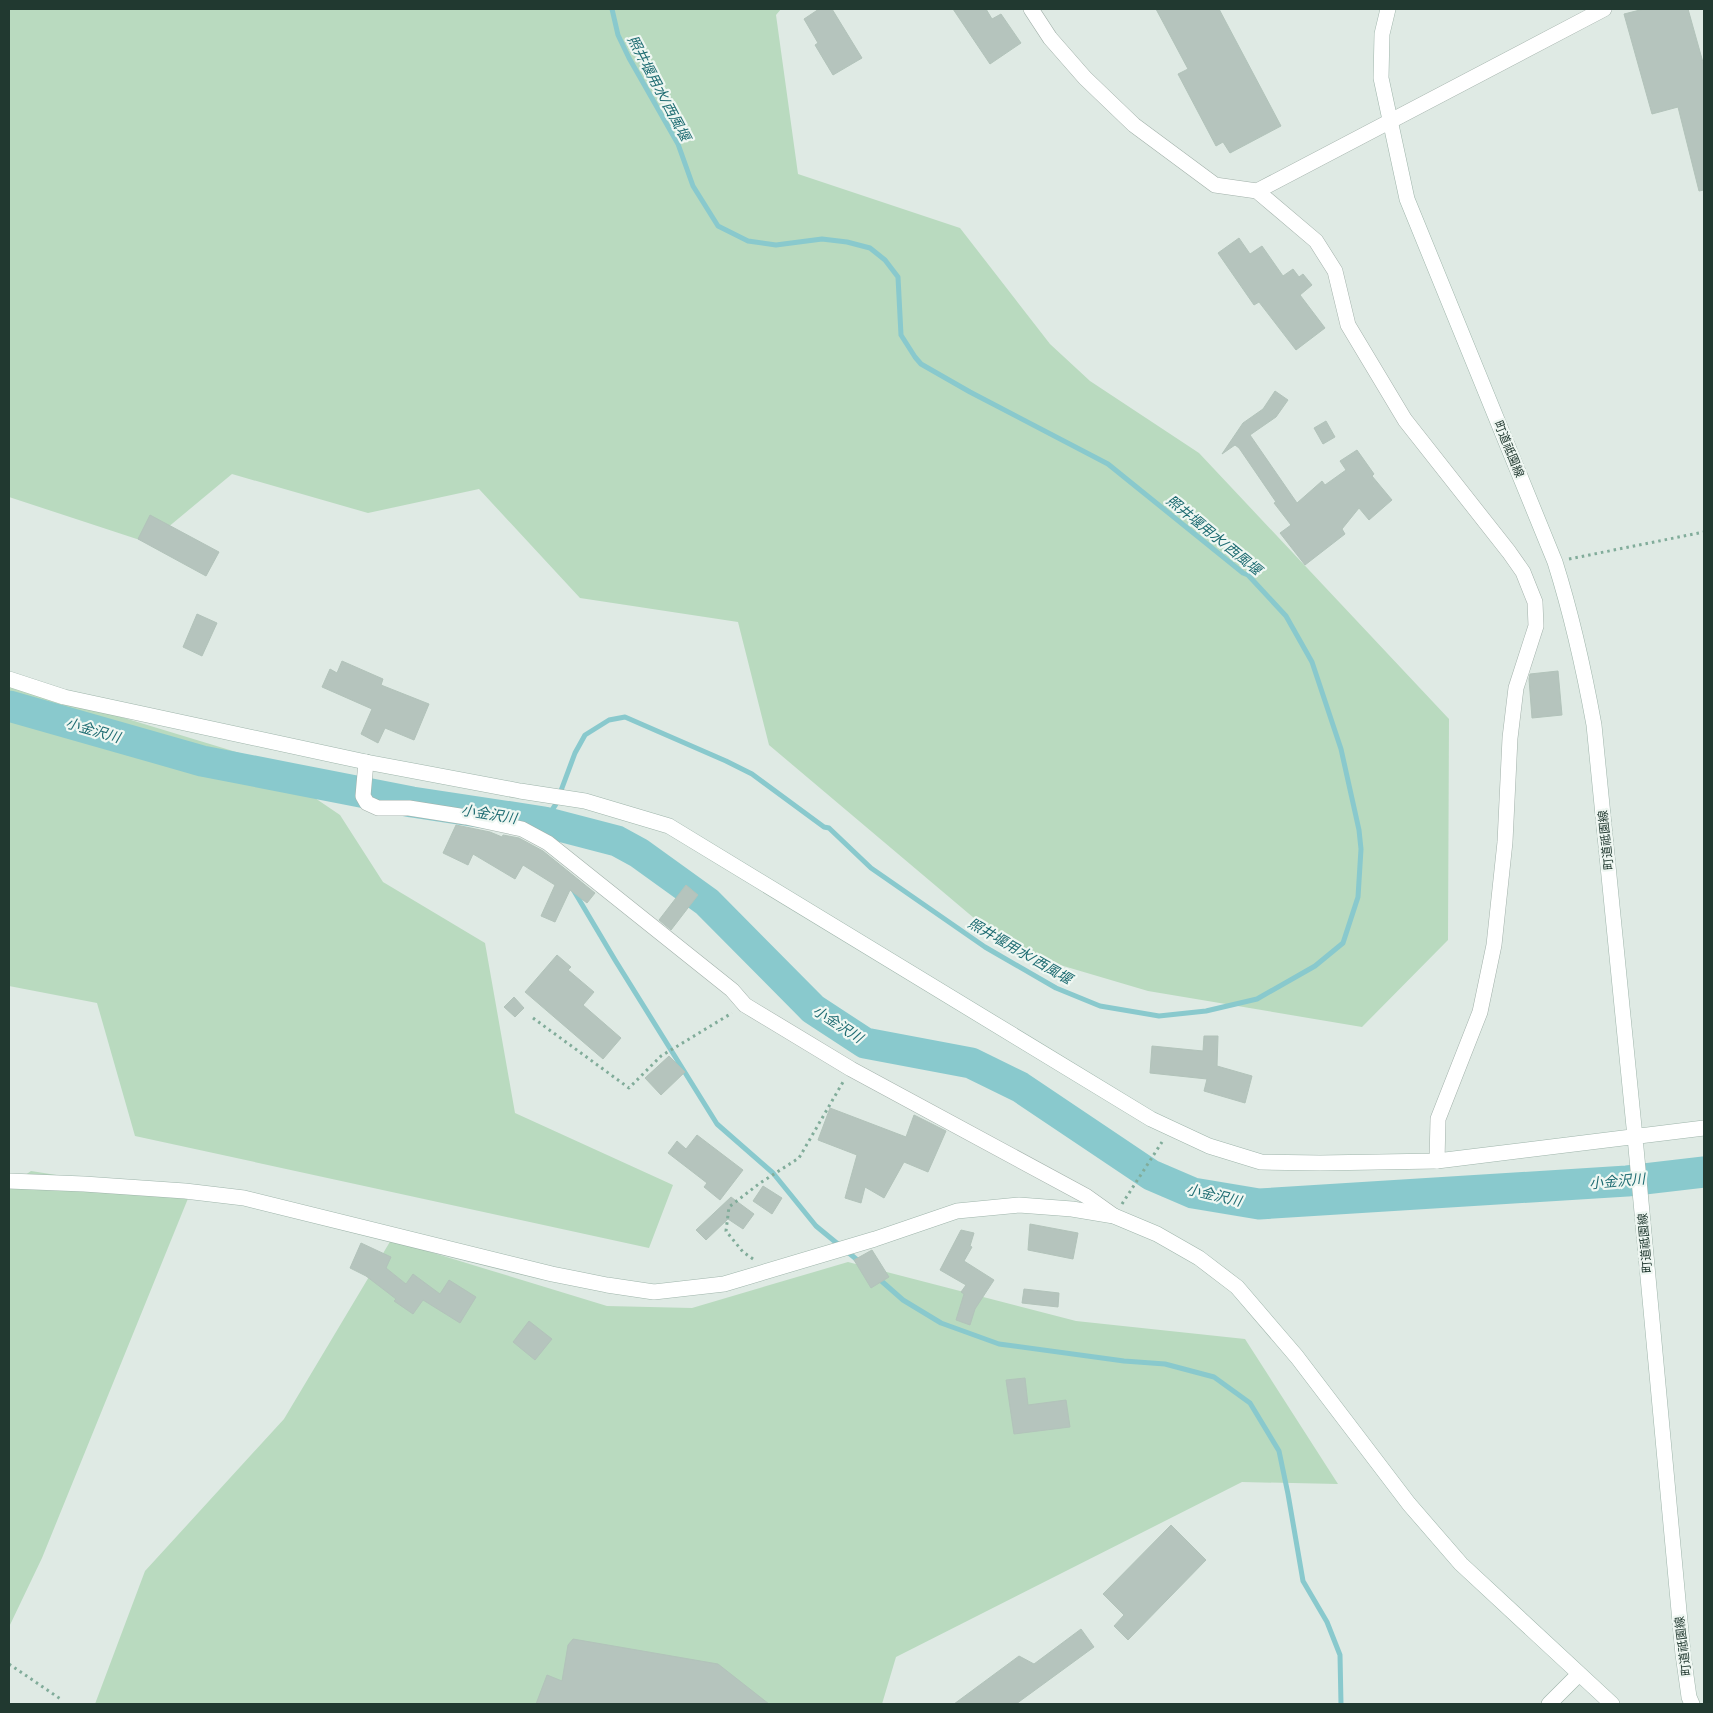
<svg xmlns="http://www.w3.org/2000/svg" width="1713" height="1713" font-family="'Open Sans','Noto Sans JP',sans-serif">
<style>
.green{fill:#b9dabf}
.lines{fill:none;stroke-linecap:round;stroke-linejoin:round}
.stream{stroke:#89c9cd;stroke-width:5}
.river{stroke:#89c9cd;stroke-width:31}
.building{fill:#b5c4bd;stroke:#b2c3ba}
.street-casing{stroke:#a2b1aa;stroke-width:16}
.secondary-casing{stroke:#9fb5ab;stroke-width:16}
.path{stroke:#81ac9a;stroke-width:3;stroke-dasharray:2.5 4;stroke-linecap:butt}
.street{stroke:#fff;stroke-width:15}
.secondary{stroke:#fff;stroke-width:15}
.labels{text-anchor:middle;stroke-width:4.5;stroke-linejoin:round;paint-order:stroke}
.street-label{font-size:12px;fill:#213930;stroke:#eff7f2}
.water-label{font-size:14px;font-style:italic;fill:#1e6c72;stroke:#eff7f2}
</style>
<rect width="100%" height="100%" fill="#dfeae4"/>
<!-- green -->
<path class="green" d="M9,9H781L776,15L798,174L960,228L1050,344L1090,381L1199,453L1449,719L1448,940L1362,1027L1148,991L1013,951L769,745L738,622L580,598L479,489L368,513L232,474L149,543L9,497Z
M9,683L256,758L340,815L383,882L485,943L515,1113L673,1185L649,1248L135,1136L97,1003L9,986Z
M31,1171L189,1196L42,1558L9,1627V1186Z
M391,1240L607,1306L692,1308L848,1262L1076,1321L1245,1339L1338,1484L1242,1482L896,1657L882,1704H95L145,1571L284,1419Z"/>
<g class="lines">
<!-- stream -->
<path class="stream" d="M553,842L550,832L544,822L556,804L575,753L585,735L609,720L625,717L726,761L752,774L824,827L829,828L871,868L985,947L1056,988L1100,1006L1159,1016L1206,1011L1257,999L1315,966L1343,943L1358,897L1361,849L1359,830L1341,749L1312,662L1286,616L1248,575L1243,573L1108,464L970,392L921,364L915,357L901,335L898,277L885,260L870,248L847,242L822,239L776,245L748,241L718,226L693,186L678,144L629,58L618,35L612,9
M574,891L615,960L717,1124L773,1173L816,1226L861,1263
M878,1278L903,1300L941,1323L999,1344L1124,1361L1165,1364L1214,1377L1250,1403L1279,1451L1288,1494L1303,1581L1327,1622L1340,1655L1341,1704"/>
<!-- river -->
<path class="river" d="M9,706L202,761L412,802L544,822L617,841L639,853L707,902L813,1009L865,1043L971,1063L1020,1087L1151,1175L1193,1193L1259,1204L1627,1181L1704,1172"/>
</g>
<!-- building -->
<path class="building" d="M819,9H832L862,58L833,75L815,45L818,43L804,19Z
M953,9H986L992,19L1001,14L1021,43L990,64Z
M1156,9H1219L1281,126L1230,153L1223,142L1216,146L1178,74L1188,69Z
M1644,9H1688L1704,66V190L1699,191L1678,107L1652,114L1624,14Z
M1239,238L1250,254L1262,246L1283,276L1293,269L1299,277L1303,274L1312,285L1300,295L1325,328L1296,350L1259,302L1254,305L1218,253Z
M1275,391L1288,400L1276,417L1250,435L1297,503L1322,481L1325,485L1346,470L1340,461L1357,450L1374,474L1372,476L1392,500L1369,520L1359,508L1342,529L1345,534L1305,565L1280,533L1291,525L1274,503L1276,502L1239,448L1235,445L1222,454L1243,423L1263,409Z
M1326,421L1335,437L1323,444L1314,428Z
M150,515L219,552L206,576L138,539Z
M197,614L217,623L202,656L183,647Z
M342,661L383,679L381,685L429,704L414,740L385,728L378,743L361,734L372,709L322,687L330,669L337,673Z
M1558,671L1562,715L1532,718L1529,679L1530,674Z
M456,825L490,832L502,837L503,835L519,838L543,851L595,893L587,903L570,890L555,922L541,916L555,885L523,865L515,879L473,854L468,865L443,853Z
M686,885L698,895L671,930L659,920Z
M557,955L571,967L568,970L594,992L583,1005L621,1038L603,1059L525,992Z
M514,997L524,1008L515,1017L504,1007Z
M1204,1036H1218L1217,1066L1252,1076L1245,1103L1204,1091L1207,1079L1150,1073L1152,1046L1203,1051Z
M669,1056L685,1072L661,1095L645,1078Z
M830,1108L906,1137L914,1115L946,1131L928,1172L904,1162L884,1198L865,1187L861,1203L845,1198L857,1155L818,1140Z
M697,1135L743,1170L720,1200L704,1187L707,1183L668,1153L677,1141L686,1149Z
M763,1186L782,1198L772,1214L753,1201Z
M731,1197L754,1214L743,1229L728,1219L706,1240L696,1230Z
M1030,1224L1078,1233L1073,1259L1028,1250Z
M961,1230L974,1233L970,1246L972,1247L964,1261L994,1280L975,1309L970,1325L956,1320L964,1294L961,1292L966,1285L940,1270Z
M361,1243L391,1257L386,1268L406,1284L413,1274L440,1294L449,1280L476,1297L460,1323L423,1300L413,1314L394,1301L396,1299L366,1276L350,1268Z
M872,1250L889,1277L871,1288L854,1260Z
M1024,1289L1059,1293L1058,1307L1022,1303Z
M529,1321L552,1339L535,1360L513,1342Z
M1025,1378L1028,1405L1066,1400L1070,1427L1014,1434L1006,1380Z
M1171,1525L1206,1560L1128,1640L1114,1626L1124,1615L1103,1594Z
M1081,1629L1094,1647L1016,1704H954L1019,1656L1034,1664Z
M573,1639L718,1664L769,1704H536L547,1675L562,1681L568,1645Z"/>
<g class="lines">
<defs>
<path id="street" d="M1031,9L1050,38L1085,78L1134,125L1215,185L1257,191L1316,241L1335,271L1348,325L1405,420L1509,552L1523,572L1535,602L1536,626L1516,688L1510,738L1505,842L1494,945L1480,1012L1438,1119L1437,1161
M1257,191L1604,9
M366,762L363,796L367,803L378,808H409L466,817L522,829L548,843L732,990L745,1005L851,1069L1086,1196L1114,1216"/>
<path id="secondary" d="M1388,9L1382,34L1381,78L1407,199L1555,562C1572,616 1584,670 1594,725L1635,1137L1683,1654L1689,1697L1692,1704
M9,679L64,697L366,762L520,791L585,801L669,826L1151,1119L1209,1146L1261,1162L1320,1163L1437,1161L1704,1128
M9,1181L84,1184L185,1191L244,1198L552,1274L607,1285L654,1292L724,1284L875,1239L957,1211L1019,1205L1072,1209L1114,1216L1157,1234L1199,1258L1237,1287L1297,1357L1409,1504L1461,1564L1612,1704
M1549,1704L1579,1674"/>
</defs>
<!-- street casing -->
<use href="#street" class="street-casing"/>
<!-- secondary casing -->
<use href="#secondary" class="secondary-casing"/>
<!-- path -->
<path class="path" d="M1569,559L1704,532
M533,1018L629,1088L661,1056L732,1013
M1122,1204L1162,1142
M753,1259L743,1252L726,1231L729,1207L760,1183L799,1158L843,1082
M9,1664L62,1700"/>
<!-- street -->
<use href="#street" class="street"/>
<!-- secondary -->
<use href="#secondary" class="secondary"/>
</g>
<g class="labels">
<!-- street labels -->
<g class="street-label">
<text transform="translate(1509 449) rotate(68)" y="4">町道祗園線</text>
<text transform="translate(1606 840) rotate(-96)" y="4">町道祗園線</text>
<text transform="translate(1645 1243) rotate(-95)" y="4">町道祗園線</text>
<text transform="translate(1683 1646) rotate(-97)" y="4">町道祗園線</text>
</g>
<!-- water labels -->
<g class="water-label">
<text transform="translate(659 88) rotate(62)" y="5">照井堰用水/西風堰</text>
<text transform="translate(1214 535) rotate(39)" y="5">照井堰用水/西風堰</text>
<text transform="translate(93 730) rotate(16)" y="5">小金沢川</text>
<text transform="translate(489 814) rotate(9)" y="5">小金沢川</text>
<text transform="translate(1020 951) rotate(30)" y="5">照井堰用水/西風堰</text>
<text transform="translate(838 1024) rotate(33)" y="5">小金沢川</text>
<text transform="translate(1617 1181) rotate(-5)" y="5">小金沢川</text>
<text transform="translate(1214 1195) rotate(13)" y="5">小金沢川</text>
</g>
</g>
<!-- border -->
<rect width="1713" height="1713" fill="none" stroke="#213930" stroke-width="20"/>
</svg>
